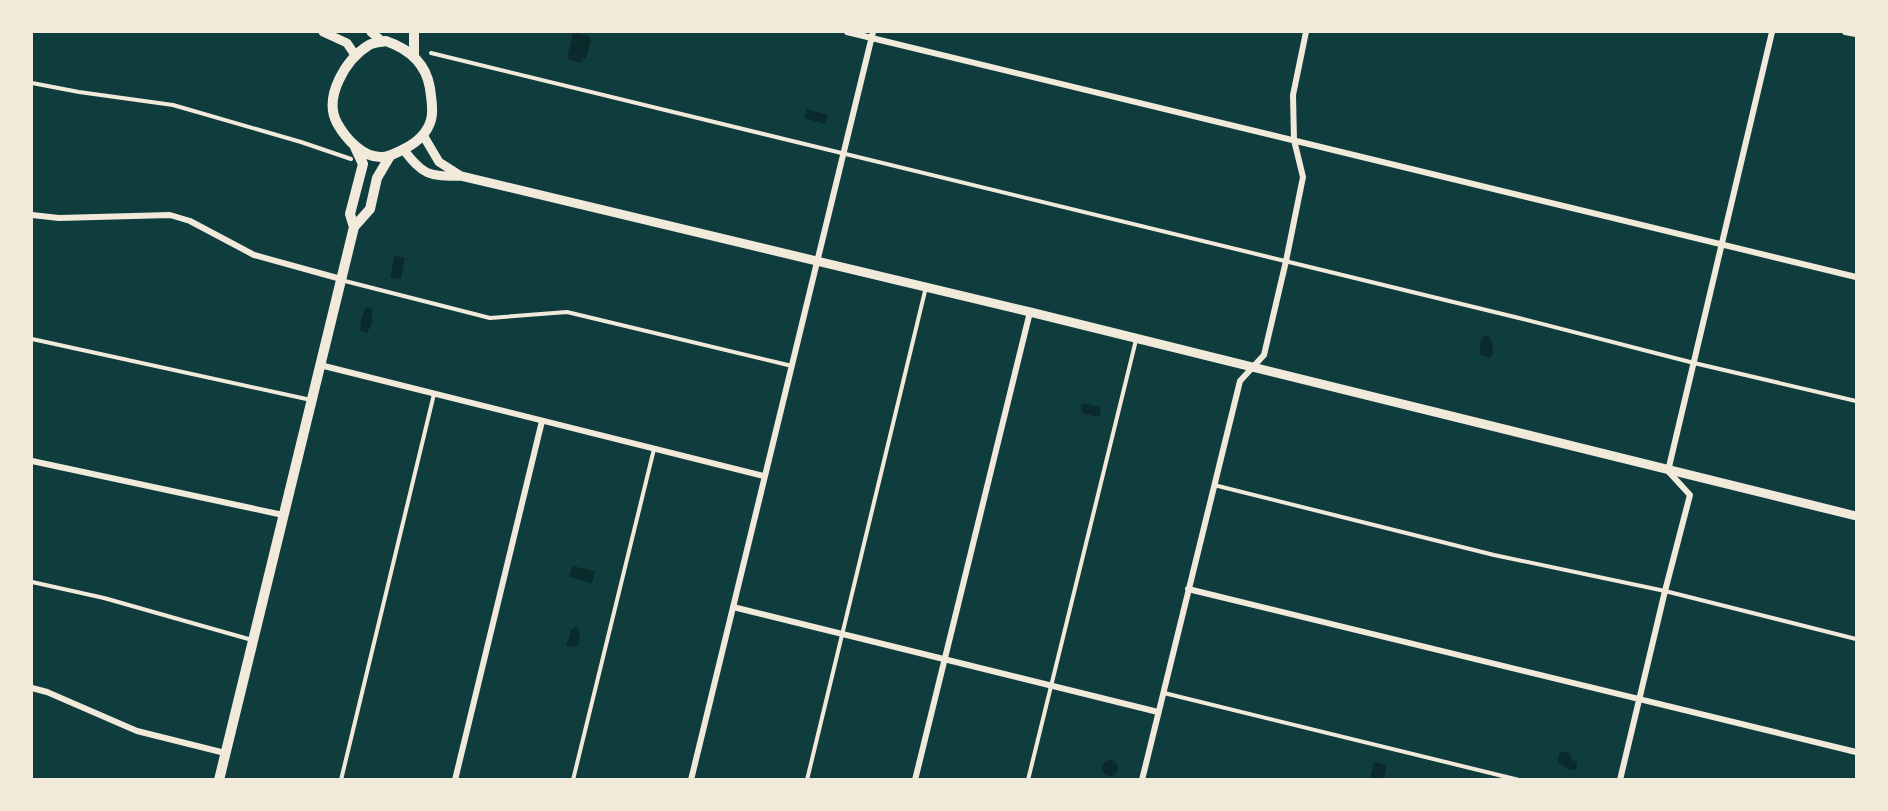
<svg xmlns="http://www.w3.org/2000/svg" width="1888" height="811" font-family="Jost,sans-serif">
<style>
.water{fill:#0a2a2b}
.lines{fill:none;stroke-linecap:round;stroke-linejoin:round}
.service{stroke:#f1e9da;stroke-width:4}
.minor{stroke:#f1e9da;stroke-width:6}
.tertiary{stroke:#f1e9da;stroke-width:9}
.secondary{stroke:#f1e9da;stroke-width:10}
</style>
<rect width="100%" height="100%" fill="#0f3d3e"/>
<!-- water -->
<path class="water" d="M573,32L588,36L591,40L586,59L582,58L581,63L567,59Z
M807,109L828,115L825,124L804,118Z
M395,255L405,258L401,279L390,277Z
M366,307L372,309V323L367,333L360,331L361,320Z
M1484,336H1488L1492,340L1493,355L1489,358L1479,354L1481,339Z
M1084,403L1100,407L1101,414L1098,417L1082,413L1081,405Z
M572,566L595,571L592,583L569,577Z
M576,627L580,632L578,646L568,647L566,644L570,636V630Z
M1564,751L1569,753L1572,760L1577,762V769C1570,773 1563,767 1558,761L1559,754Z
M1102 768a8 8 0 1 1 16 0a8 8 0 1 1-16 0Z
M1374,762L1387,765L1384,779H1370Z"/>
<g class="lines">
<!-- service -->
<path class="service" d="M431,53L1519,318L1694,363L1856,401
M32,83L79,92L173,105L301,142L351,159
M341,280L490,318L567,312L792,366
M32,339L311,400
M1214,485L1494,555L1665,591L1856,639
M32,582L104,598L252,640
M1164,693L1519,780
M341,780L434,394
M573,780L654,449
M807,780L926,287
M1028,780L1136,340"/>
<!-- minor -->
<path class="minor" d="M847,32L1856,277
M1845,32L1856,34
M32,215L59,218L170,215L190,221L254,255L341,279
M320,365L764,476
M32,461L283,515
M1188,589L1856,752
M733,607L1158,712
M32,688L47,692L137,731L225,753
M455,780L542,421
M691,780L873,32
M915,780L1030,312
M1142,780L1240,381L1264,355L1286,261L1303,177L1294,140L1293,95L1306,32
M1620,780L1665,591L1690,495L1668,471L1772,32"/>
<!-- tertiary -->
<path class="tertiary" d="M323,32L347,43L355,55
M371,32L383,42
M423,135L439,162L461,176
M403,149C423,175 429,177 461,176L1030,312L1856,516"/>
<!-- secondary -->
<path class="secondary" d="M414,32V57
M386,41C409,49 426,64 430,88C431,99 434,109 431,120C427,134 416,143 404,149C397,152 390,157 382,157C363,158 346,139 337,123C323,97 346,59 369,45C374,42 381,42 386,41Z
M354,227L350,214L363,164L355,147
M219,780L354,227L370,209L377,178L390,156"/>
</g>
<!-- border -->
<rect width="1888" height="811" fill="none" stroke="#f1e9da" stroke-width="66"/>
</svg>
